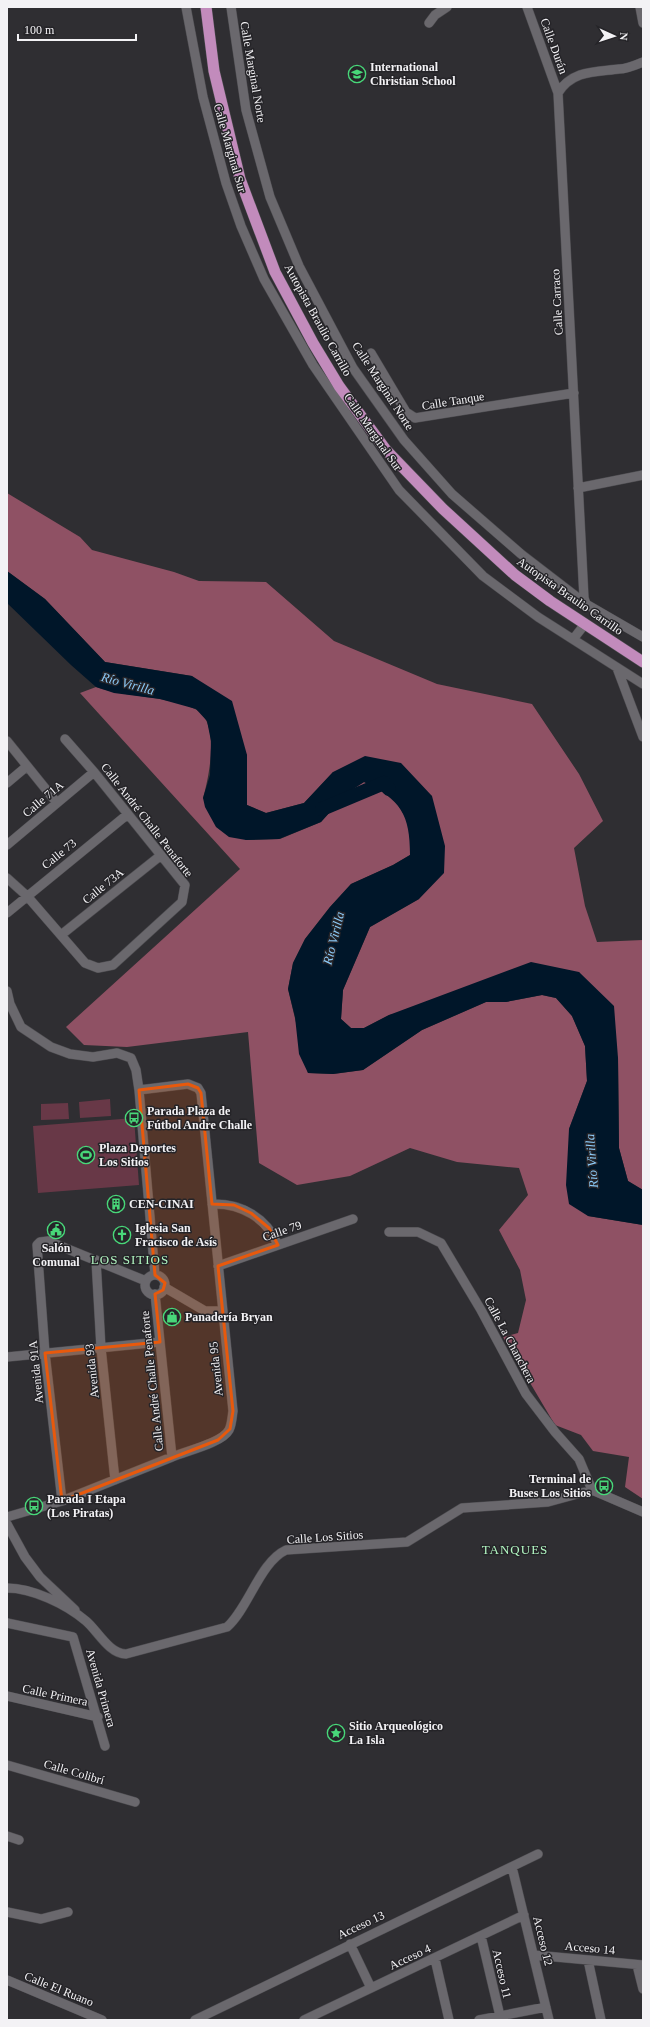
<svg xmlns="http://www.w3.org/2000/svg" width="650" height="2027" font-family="Georgia,serif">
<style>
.green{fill:#683847}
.forest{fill:#8f5164}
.water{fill:#001629}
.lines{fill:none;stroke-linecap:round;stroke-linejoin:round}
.river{stroke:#001629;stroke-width:14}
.minor-casing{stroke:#4c4b4f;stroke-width:10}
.trunk-casing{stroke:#4c4b4f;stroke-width:12}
.minor{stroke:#6a686d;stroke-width:9}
.trunk{stroke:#c28bbc;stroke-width:11}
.marked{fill:#e8590c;fill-opacity:0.2;stroke:#e8590c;stroke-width:3;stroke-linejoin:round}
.labels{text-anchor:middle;stroke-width:3;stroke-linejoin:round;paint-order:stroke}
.street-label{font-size:12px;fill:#f3f2f5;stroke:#252428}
.poi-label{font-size:12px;font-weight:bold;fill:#f3f2f5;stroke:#252428;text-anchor:start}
.water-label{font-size:13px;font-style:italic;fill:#8bcaf8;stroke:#252428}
.neighbourhood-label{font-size:13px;letter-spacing:1px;fill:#b2f7c2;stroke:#252428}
</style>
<rect width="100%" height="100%" fill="#2f2e32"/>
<!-- green -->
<path class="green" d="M110,1099L111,1116L80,1118L79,1102Z
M68,1103L69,1119L41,1120V1104Z
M134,1118L139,1185L38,1193L33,1126Z"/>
<!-- forest -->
<path class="forest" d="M7,493L80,537L92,550L174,572L199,581L266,582L334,641L437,684L532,704L579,774L603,821L574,848L585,906L597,942L643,940V1190L628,1181L619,1148L618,1058L579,972L389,1015L364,1028H351L341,1019L343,990L370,927L419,899L432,796L333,772L304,803L266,813L247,805V755L192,676L105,662L45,599L7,571Z
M96,687C128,698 164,695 195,709C221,721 209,777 203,798L246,840L280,839L321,822L347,793L364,782C387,793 403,804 410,830C411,838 410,847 410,855L393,865L351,884L330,907L305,939L293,963L288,989L308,1073L333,1074L363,1070L422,1030L486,1002H506L542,995L556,998L572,1016L585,1046L587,1081L569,1129L588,1216L643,1225V1499L625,1487L629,1457L593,1451L581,1435L555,1425L503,1337L518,1333L526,1300L520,1270L499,1230L528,1195L519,1168L457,1162L410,1148L350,1176L297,1185L259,1163L248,1032L127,1047L84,1045L66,1027L240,869L80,693Z"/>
<!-- water -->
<path class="water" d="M7,571L45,599L105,662L192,676L232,701L247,755V805L266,813L304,803L333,772L365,756L401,763L432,796L445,846L444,873L419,899L370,927L343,990L341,1019L351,1028H364L389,1015L531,962L579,972L614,1006L618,1058L619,1148L628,1181L643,1190V1225L588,1216L569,1204L566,1185L569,1129L587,1081L585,1046L572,1016L556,998L542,995L506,1002H486L422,1030L363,1070L333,1074L308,1073L299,1054L295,1017L288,989L293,963L305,939L330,907L351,884L393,865L410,855C410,815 401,799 364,782L347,793L321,822L279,839L246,840L229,837L216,827L205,807L203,798L210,775L211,741L207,721L196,709L160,699L114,693L96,687L71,665L7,603Z"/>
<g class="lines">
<!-- river -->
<path class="river" d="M322,809L384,783L389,789"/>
<defs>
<path id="minor" d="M186,7L203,97L226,183L241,226L264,279L313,365L399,490L483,576L538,617L643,684
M231,7L246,110L270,197L299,266L353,368L404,440L452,494L521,554L586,604L643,637
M527,7L558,93
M640,7L643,23
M429,23L435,15L447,7
M371,353L406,412L415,418L574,393
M578,488L643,475
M586,604L584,598L558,93C572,70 596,72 619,69C626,69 636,65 643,62
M574,638L585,624
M617,668L643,737
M7,741L57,803
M7,783L26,767
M7,845L94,772
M7,878L27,896L85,963L98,968L113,965L182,902L185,885L94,772L65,739
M7,913L128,814
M61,935L160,856
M7,991L10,1004L21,1027L51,1047L70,1054L93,1057L117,1053L131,1058L136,1070L139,1090L155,1275
M139,1090L188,1084L198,1088L201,1093L233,1411C232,1417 232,1424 229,1430C222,1443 186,1451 172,1457
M212,1204C241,1203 267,1218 278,1245
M389,1232H418L441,1243L481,1310L526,1394L555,1432L579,1459L592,1490
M96,1260L101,1348L115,1480
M218,1266L353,1219
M145 1285a10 10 0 1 1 20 0a10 10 0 1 1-20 0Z
M164,1287L205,1311H223
M7,1357L160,1342
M62,1501L45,1353L37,1245L40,1242L48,1241L146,1281
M7,1517L62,1501L172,1457L155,1294
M7,1524L25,1557L40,1577L75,1610
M7,1588C32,1588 66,1604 86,1621C97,1630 109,1654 126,1654L227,1627C248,1609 260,1562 286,1550L407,1542L462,1508L548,1502L592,1490L643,1512
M7,1623L73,1637L105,1746
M7,1696L98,1717
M7,1765L135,1802
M7,1836L19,1840
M512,1867L549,2020
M7,1912L41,1919L68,1912
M481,1936L500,2016
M350,1944L371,1988
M534,1955L643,1965
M435,1959L449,2020
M588,1960L601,2020
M637,1965L643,1989
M7,1980L102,2020
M195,2020L538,1854
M304,2020L524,1915
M479,2020L546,2007"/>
<path id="trunk" d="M206,7L214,71L240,179L275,272L313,343L339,386L386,450L443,509L515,575L550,601L643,662"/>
</defs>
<!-- minor casing -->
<use href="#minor" class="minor-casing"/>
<!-- trunk casing -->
<use href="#trunk" class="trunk-casing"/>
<!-- minor -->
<use href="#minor" class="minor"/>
<!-- trunk -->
<use href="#trunk" class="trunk"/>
</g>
<!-- marked area -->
<path class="marked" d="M188,1084L198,1088L201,1093L212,1204L234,1205L251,1213L269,1228L278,1245L218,1266L233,1411L230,1429L218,1440L62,1501L45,1353L160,1342L155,1294L163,1290L165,1283L155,1275L139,1090Z"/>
<!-- icons -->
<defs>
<symbol id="school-ring" viewBox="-11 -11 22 22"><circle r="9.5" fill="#252428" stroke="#48d779" stroke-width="1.5"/><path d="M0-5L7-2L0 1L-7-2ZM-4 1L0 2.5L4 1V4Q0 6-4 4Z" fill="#48d779"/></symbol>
<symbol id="bus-ring" viewBox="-11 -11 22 22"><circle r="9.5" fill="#252428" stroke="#48d779" stroke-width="1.5"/><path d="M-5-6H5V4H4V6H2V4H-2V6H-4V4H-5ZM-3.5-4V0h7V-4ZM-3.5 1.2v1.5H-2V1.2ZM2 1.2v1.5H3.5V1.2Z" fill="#48d779"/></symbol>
<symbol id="stadium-ring" viewBox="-11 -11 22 22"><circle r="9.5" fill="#252428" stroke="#48d779" stroke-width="1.5"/><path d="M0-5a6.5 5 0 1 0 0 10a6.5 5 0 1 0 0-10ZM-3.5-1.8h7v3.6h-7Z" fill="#48d779"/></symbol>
<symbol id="building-ring" viewBox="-11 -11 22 22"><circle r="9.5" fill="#252428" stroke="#48d779" stroke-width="1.5"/><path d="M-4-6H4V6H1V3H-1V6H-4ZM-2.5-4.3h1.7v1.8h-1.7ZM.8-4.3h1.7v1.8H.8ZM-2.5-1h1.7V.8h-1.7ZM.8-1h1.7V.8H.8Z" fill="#48d779"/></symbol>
<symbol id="civic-ring" viewBox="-11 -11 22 22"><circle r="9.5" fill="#252428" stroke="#48d779" stroke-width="1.5"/><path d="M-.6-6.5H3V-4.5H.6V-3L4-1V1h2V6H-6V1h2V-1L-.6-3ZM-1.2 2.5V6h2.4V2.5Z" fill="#48d779"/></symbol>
<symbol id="church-ring" viewBox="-11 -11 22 22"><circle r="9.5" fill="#252428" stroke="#48d779" stroke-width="1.5"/><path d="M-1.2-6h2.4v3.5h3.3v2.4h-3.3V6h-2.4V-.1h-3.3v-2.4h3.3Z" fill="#48d779"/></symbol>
<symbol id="shop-ring" viewBox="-11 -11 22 22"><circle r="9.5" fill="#252428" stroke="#48d779" stroke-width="1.5"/><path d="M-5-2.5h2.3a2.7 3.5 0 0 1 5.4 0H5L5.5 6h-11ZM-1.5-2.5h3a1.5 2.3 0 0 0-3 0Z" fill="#48d779"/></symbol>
<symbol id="sight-ring" viewBox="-11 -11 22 22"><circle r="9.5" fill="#252428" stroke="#48d779" stroke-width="1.5"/><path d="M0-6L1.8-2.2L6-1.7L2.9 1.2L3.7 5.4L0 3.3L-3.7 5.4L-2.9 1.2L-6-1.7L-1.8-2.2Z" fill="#48d779"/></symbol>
</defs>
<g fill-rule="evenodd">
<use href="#school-ring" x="347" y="64" width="20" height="20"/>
<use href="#bus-ring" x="124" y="1108" width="20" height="20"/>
<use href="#stadium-ring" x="76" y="1145" width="20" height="20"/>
<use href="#building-ring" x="106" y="1194" width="20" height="20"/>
<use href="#civic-ring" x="46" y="1220" width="20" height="20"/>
<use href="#church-ring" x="112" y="1225" width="20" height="20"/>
<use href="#shop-ring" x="162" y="1307" width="20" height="20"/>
<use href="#bus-ring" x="594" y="1476" width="20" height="20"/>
<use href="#bus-ring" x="24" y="1496" width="20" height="20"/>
<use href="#sight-ring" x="326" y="1723" width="20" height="20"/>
</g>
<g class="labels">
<!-- street labels -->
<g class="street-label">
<text transform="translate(554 46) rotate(70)" y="4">Calle Durán</text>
<text transform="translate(253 72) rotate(80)" y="4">Calle Marginal Norte</text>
<text transform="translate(230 148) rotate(74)" y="4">Calle Marginal Sur</text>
<text transform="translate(557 302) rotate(-93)" y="4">Calle Carraco</text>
<text transform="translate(318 320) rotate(61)" y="4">Autopista Braulio Carrillo</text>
<text transform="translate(383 386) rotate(57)" y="4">Calle Marginal Norte</text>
<text transform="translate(453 401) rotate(-9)" y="4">Calle Tanque</text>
<text transform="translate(373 432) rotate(55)" y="4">Calle Marginal Sur</text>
<text transform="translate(570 596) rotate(35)" y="4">Autopista Braulio Carrillo</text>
<text transform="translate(43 799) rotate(-40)" y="4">Calle 71A</text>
<text transform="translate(147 820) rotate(52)" y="4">Calle André Challe Penaforte</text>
<text transform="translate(59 854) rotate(-39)" y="4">Calle 73</text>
<text transform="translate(103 886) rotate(-39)" y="4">Calle 73A</text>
<text transform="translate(282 1231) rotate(-19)" y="4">Calle 79</text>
<text transform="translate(510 1340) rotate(62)" y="4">Calle La Chanchera</text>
<text transform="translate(216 1369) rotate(-96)" y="4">Avenida 95</text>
<text transform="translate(92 1371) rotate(-96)" y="4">Avenida 93</text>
<text transform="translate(36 1372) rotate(-96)" y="4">Avenida 91A</text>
<text transform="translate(152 1381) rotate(-96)" y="4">Calle André Challe Penaforte</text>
<text transform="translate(325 1537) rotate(-4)" y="4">Calle Los Sitios</text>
<text transform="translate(101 1688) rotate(74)" y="4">Avenida Primera</text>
<text transform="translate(55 1695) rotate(12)" y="4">Calle Primera</text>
<text transform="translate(74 1772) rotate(16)" y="4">Calle Colibrí</text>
<text transform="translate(361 1925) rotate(-25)" y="4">Acceso 13</text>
<text transform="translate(543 1941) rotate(76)" y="4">Acceso 12</text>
<text transform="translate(590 1948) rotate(5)" y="4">Acceso 14</text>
<text transform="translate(410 1957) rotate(-25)" y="4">Acceso 4</text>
<text transform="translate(502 1974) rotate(77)" y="4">Acceso 11</text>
<text transform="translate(59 1989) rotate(22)" y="4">Calle El Ruano</text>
</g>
<!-- poi labels -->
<g class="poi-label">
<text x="370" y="71">International<tspan x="370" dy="14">Christian School</tspan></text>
<text x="147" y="1115">Parada Plaza de<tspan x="147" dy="14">Fútbol Andre Challe</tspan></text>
<text x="99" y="1152">Plaza Deportes<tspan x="99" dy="14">Los Sitios</tspan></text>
<text x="129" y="1208">CEN-CINAI</text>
<text x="135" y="1232">Iglesia San<tspan x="135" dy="14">Fracisco de Asís</tspan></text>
<text x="56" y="1252" text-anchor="middle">Salón<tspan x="56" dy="14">Comunal</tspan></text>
<text x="185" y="1321">Panadería Bryan</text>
<text x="591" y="1483" text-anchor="end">Terminal de<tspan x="591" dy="14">Buses Los Sitios</tspan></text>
<text x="47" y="1503">Parada I Etapa<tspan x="47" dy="14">(Los Piratas)</tspan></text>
<text x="349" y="1730">Sitio Arqueológico<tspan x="349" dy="14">La Isla</tspan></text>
</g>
<!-- water labels -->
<g class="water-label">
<text transform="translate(128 683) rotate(15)" y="5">Río Virilla</text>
<text transform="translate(333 938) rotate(-76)" y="5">Río Virilla</text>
<text transform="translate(591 1161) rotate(-94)" y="5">Río Virilla</text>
</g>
<!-- neighbourhood labels -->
<g class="neighbourhood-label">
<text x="130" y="1264">LOS SITIOS</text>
<text x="515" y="1554">TANQUES</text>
</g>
</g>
<!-- border -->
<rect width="650" height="2027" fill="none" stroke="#f3f2f5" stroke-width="16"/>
<!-- north arrow -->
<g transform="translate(614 36) rotate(93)" stroke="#252428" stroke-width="3" paint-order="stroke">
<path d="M0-3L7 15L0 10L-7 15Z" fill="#f3f2f5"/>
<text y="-6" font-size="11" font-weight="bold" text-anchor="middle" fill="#f3f2f5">N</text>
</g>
<!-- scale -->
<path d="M18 34v6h118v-6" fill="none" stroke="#f3f2f5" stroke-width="2"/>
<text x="24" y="34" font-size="12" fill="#f3f2f5" stroke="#252428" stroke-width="3" paint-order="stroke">100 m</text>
</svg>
